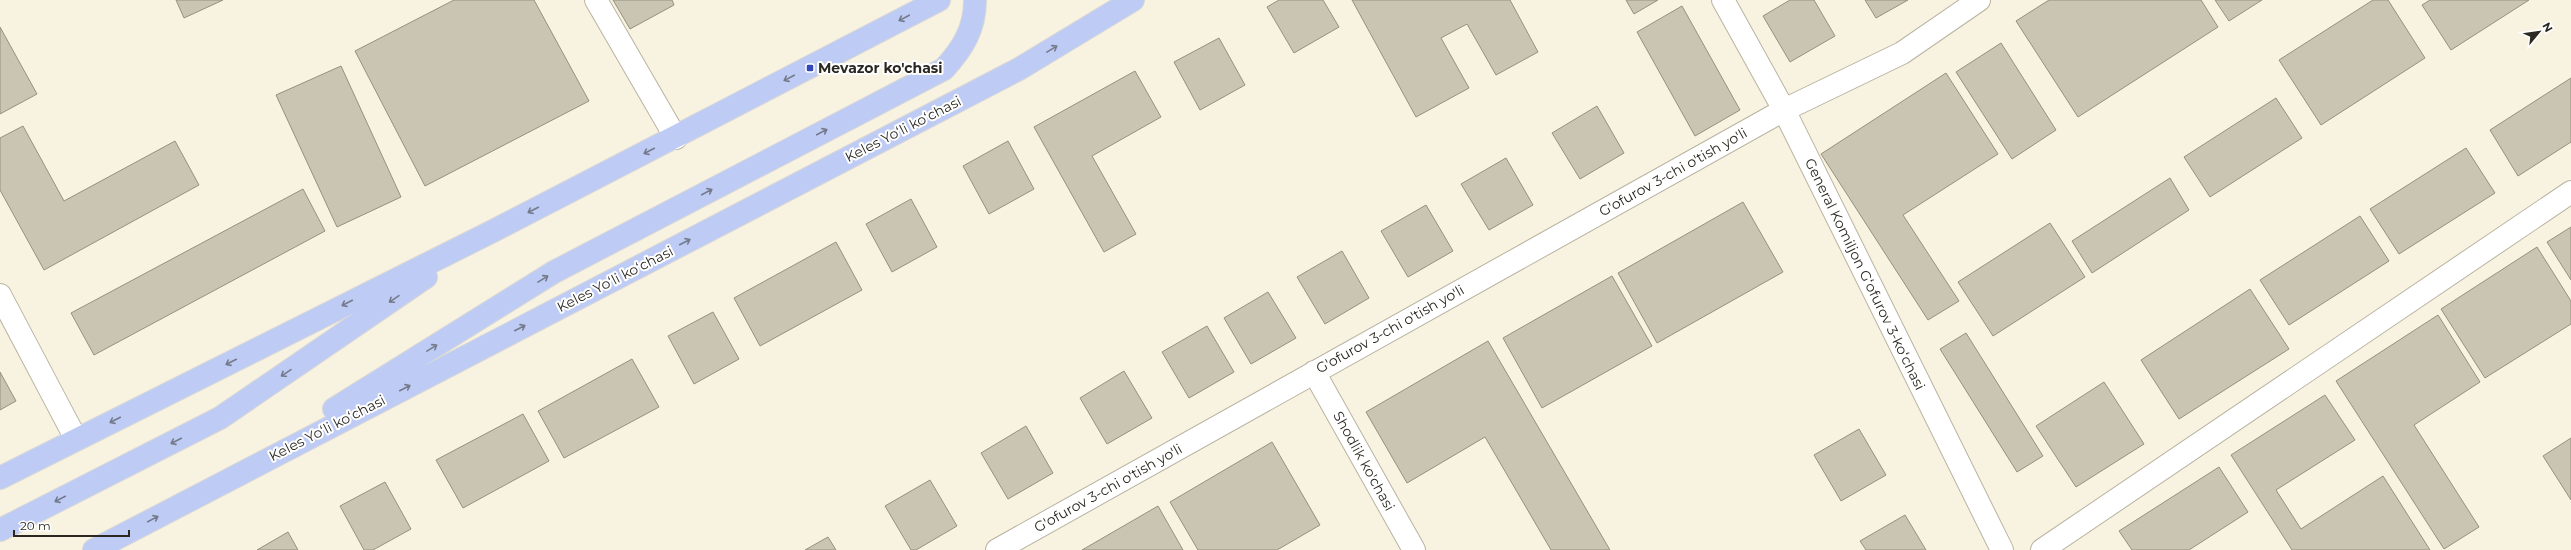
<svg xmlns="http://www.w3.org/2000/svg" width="2571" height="550" font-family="Montserrat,sans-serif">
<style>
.building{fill:#cac4b3;stroke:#969080}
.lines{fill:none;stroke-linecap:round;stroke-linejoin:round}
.street-casing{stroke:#b9b3a2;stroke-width:24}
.primary-casing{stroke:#d9d8d7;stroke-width:24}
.street{stroke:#fff;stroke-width:22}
.primary{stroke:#beccf5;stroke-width:22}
.oneway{stroke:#747a8b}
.poi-dot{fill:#3348ba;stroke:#fff;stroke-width:1.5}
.labels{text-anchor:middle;stroke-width:4;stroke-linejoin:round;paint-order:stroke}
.poi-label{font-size:14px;font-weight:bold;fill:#2a2821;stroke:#fff;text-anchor:start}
.street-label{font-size:14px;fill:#2a2821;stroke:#fff}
</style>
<rect width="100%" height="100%" fill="#f8f2e0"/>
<!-- building -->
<path class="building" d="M176,0H223L184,18Z
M454,0H534L589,101L425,186L355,51Z
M613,0H672L674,5L630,29Z
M1279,0H1323L1339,27L1294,53L1267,7Z
M1352,0H1510L1538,52L1496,75L1467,24L1441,38L1469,88L1416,117Z
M1626,0H1658L1634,14Z
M1790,0H1814L1835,36L1790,62L1763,16Z
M1865,0H1908L1876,18Z
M2049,0H2201L2218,27L2078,117L2016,21Z
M2215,0H2262L2229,21Z
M2373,0H2388L2425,58L2321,125L2279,60Z
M2430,0H2529L2451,50L2422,5Z
M1682,6L1740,110L1695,136L1637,32Z
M0,27L37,94L0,114Z
M1219,38L1245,85L1200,110L1174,62Z
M2001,43L2056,130L2012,159L1956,72Z
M341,66L401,197L337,227L276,95Z
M1135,71L1161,117L1092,156L1136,234L1104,252L1034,127Z
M1946,73L1998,154L1903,215L1959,301L1928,320L1821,154Z
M2571,78V142L2518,176L2490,130Z
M2276,98L2302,138L2210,197L2184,157Z
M1597,106L1624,153L1580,179L1552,133Z
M23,126L64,201L175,141L199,185L44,270L0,190V138Z
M1008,141L1034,189L989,214L963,166Z
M2466,148L2495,193L2399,254L2370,209Z
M1506,158L1533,205L1489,230L1461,184Z
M2170,178L2189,210L2092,273L2072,241Z
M303,189L325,231L94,355L71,313Z
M911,199L937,247L892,272L866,224Z
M1743,202L1783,272L1657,343L1618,273Z
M1426,205L1453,251L1408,277L1381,231Z
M2360,216L2389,261L2289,325L2260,280Z
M2050,223L2085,277L1993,336L1958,282Z
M2571,227V280L2547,242Z
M836,242L862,290L760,346L734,298Z
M2537,247L2571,301V324L2485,378L2441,309Z
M1342,251L1369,298L1325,324L1297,277Z
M1612,276L1652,346L1542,408L1503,338Z
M2250,289L2289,349L2179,419L2141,360Z
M1268,292L1296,338L1251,364L1224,318Z
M713,312L739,359L694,384L668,336Z
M2438,315L2480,382L2414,425L2479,527L2444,549L2336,381Z
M1207,326L1234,372L1189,398L1162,352Z
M1966,333L2043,456L2017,472L1940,349Z
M1488,341L1610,550H1551L1485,437L1407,483L1366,412Z
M632,359L659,407L564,458L538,411Z
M1124,371L1152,418L1107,444L1080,398Z
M0,372L16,401L0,410Z
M2104,382L2144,444L2076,487L2036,426Z
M2325,395L2355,440L2276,490L2301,529L2383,476L2430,550H2292L2231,455Z
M523,414L549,461L463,508L436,460Z
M1026,426L1053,473L1008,499L981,453Z
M1859,429L1886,475L1841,501L1814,455Z
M2571,438V500L2543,456Z
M1272,442L1320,525L1277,550H1198L1170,502Z
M2219,467L2248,512L2189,550H2132L2119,531Z
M930,480L957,526L916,550H911L885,506Z
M385,482L411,529L373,550H364L340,506Z
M1158,506L1183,550H1082Z
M1905,515L1926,550H1866L1860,541Z
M288,532L298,550H257Z
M828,537L836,550H805Z"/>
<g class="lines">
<defs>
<path id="street" d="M596,0L676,138
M1723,0L1784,110L2002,550
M0,295L76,439
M1314,372L1414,550
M997,550L1784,110L1902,53L1979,0
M2042,550L2571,192"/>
<path id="primary" d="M334,409L554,272L944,69C963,48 975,29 975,0
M0,478L495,230L939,0
M0,530L220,418L426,277
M94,550L1019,69L1133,0"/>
</defs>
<!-- street casing -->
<use href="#street" class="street-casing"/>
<!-- primary casing -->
<use href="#primary" class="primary-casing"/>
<!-- street -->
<use href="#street" class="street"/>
<!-- primary -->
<use href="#primary" class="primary"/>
</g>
<!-- one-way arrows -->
<defs><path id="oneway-shaft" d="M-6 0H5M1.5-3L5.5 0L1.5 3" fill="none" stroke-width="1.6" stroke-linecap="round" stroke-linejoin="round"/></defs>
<g class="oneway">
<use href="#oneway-shaft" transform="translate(904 18) rotate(152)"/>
<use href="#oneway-shaft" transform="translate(1052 49) rotate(-31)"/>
<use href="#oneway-shaft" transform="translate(789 78) rotate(152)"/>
<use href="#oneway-shaft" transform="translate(822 132) rotate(-28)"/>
<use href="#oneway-shaft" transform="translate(649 151) rotate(153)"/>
<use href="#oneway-shaft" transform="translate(707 192) rotate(-28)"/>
<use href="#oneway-shaft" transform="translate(533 210) rotate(153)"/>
<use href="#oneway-shaft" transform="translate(685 242) rotate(-27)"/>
<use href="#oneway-shaft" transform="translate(543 279) rotate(-32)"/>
<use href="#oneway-shaft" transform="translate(394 299) rotate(146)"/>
<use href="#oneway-shaft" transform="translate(347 303) rotate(153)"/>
<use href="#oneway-shaft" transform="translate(520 328) rotate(-27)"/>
<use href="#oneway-shaft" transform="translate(432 348) rotate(-32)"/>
<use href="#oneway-shaft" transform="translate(231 362) rotate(153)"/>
<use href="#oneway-shaft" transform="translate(286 373) rotate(146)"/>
<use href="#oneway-shaft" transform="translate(405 388) rotate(-27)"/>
<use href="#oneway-shaft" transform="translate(115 420) rotate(153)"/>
<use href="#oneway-shaft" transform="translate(176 441) rotate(153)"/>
<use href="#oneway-shaft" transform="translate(60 499) rotate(153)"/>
<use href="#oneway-shaft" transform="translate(153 519) rotate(-28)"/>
</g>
<!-- markers -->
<rect class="poi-dot" x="806" y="64" width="8" height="8" rx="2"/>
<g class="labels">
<!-- poi labels -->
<g class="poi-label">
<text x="818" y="73">Mevazor ko'chasi</text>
</g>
<!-- street labels -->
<g class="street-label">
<text transform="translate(903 129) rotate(-27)" y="5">Keles Yoʻli koʻchasi</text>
<text transform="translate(1673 172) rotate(-29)" y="5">G'ofurov 3-chi o'tish yo'li</text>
<text transform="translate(1865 274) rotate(64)" y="5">General Komiljon Gʻofurov 3-koʻchasi</text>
<text transform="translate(615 279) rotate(-27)" y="5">Keles Yoʻli koʻchasi</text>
<text transform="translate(1390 329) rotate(-29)" y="5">G'ofurov 3-chi o'tish yo'li</text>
<text transform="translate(327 428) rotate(-27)" y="5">Keles Yoʻli koʻchasi</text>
<text transform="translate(1364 461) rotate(61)" y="5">Shodlik ko'chasi</text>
<text transform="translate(1108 488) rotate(-29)" y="5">G'ofurov 3-chi o'tish yo'li</text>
</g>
</g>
<!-- north arrow -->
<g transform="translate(2539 32) rotate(61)" stroke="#ffffff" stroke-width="3" paint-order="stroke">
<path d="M0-3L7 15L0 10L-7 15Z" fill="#2a2821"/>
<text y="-6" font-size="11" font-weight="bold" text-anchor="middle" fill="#2a2821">N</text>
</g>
<!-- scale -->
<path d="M14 530v6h115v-6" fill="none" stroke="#2a2821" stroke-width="2"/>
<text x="20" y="530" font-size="12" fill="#2a2821" stroke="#ffffff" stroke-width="3" paint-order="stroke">20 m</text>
</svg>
